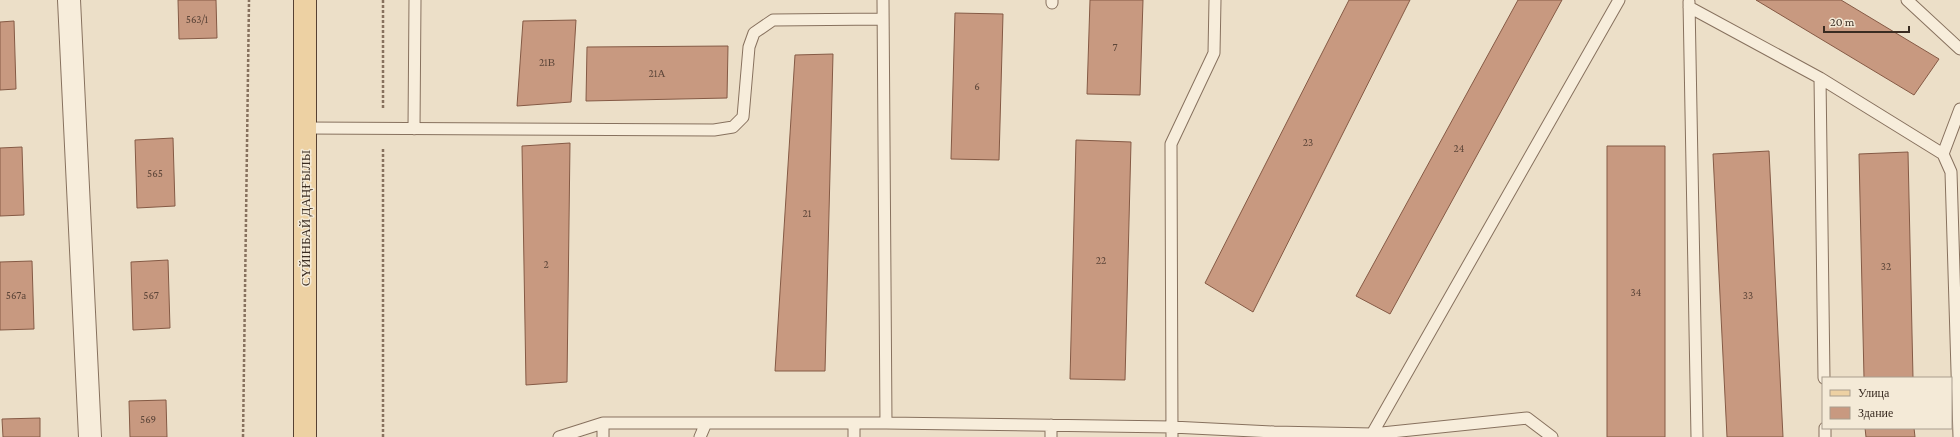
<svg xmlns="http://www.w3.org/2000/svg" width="1960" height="437" font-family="'Crimson Pro',serif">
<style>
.building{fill:#c89980;stroke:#855a45}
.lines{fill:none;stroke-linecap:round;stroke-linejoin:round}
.service-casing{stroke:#87715e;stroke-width:13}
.minor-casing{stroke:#87715e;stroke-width:24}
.primary-casing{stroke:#564032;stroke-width:24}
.path{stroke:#87715e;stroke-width:2.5;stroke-dasharray:3 2;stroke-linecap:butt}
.service{stroke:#f7eddb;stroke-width:11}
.minor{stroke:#f7eddb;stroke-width:22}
.primary{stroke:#edd1a3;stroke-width:22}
.labels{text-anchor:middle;stroke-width:3;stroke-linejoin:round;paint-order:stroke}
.number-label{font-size:11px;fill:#5d4639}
.street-label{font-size:13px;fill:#392b21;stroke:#f4ead7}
</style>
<rect width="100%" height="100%" fill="#ecdfc8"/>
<!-- building -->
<path class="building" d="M178,0H216L217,38L179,39Z
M1090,0H1143L1140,95L1087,94Z
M1349,0H1410L1253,312L1205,283Z
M1518,0H1562L1390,314L1356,296Z
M1756,0H1841L1939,59L1914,95Z
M955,13L1003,14L999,160L951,159Z
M576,20L571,102L517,106L523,21Z
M14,21L16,89L0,90V22Z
M728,46L727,98L586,101L587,47Z
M833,54L825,371H775L795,55Z
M173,138L175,206L137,208L135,140Z
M1076,140L1131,142L1125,380L1070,379Z
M570,143L567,382L526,385L522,146Z
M1607,146H1665V437H1607Z
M22,147L24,215L0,216V148Z
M1769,151L1783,437H1727L1713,154Z
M1908,152L1913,378H1864L1859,154Z
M168,260L170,328L133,330L131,262Z
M32,261L34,329L0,330V262Z
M166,400L167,437H130L129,401Z
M40,418V437H3L2,419Z
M1865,428H1914L1915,437H1866Z"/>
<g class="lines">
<defs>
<path id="service" d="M883,0L886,423
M1907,0L1960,49
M1689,2L1697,437
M1052,3V0
M1689,7L1820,78L1943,154L1951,172L1959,437
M1820,78L1824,378
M305,128L714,130L733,127L743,117L749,47L754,33L773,20L883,19
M414,129L415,0
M1943,154L1960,109
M854,423V437
M1825,428V437
M1372,434L1619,0
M559,437L603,423H886L1172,427L1274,432L1372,434L1527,418L1552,437
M603,437V423
M700,437L706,423
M1051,437V425
M1172,437L1171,144L1214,53L1215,0"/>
<path id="minor" d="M69,0L90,437"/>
<path id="primary" d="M305,437V0"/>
</defs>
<!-- service casing -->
<use href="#service" class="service-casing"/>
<!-- minor casing -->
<use href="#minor" class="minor-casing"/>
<!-- primary casing -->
<use href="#primary" class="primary-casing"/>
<!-- path -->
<path class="path" d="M383,0V109
M243,437L249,0
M383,437V148"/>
<!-- service -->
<use href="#service" class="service"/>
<!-- minor -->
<use href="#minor" class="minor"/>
<!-- primary -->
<use href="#primary" class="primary"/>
</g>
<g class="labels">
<!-- number labels -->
<g class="number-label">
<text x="197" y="23">563/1</text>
<text x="1115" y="51">7</text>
<text x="547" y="66">21В</text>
<text x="657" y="77">21А</text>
<text x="977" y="90">6</text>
<text x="1308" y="146">23</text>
<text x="1459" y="152">24</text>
<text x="155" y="177">565</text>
<text x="807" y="217">21</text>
<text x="1101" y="264">22</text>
<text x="546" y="268">2</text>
<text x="1886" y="270">32</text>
<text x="1636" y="296">34</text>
<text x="16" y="299">567а</text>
<text x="151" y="299">567</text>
<text x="1748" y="299">33</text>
<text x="148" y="423">569</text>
</g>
<!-- street labels -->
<g class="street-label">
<text transform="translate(305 218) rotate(-90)" y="5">СҮЙІНБАЙ ДАҢҒЫЛЫ</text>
</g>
</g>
<!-- legend -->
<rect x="1822" y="377" width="130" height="52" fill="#f4ead7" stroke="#a99e8e"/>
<rect x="1830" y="390" width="20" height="6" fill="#edd1a3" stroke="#a99e8e"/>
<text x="1858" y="397" font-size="12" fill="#392b21">Улица</text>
<rect x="1830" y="407" width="20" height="12" fill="#c89980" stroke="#a99e8e"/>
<text x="1858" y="417" font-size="12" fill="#392b21">Здание</text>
<!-- scale -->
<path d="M1824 26v6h85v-6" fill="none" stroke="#392b21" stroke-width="2"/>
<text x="1830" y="26" font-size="12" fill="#392b21" stroke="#f4ead7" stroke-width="3" paint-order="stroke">20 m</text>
</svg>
